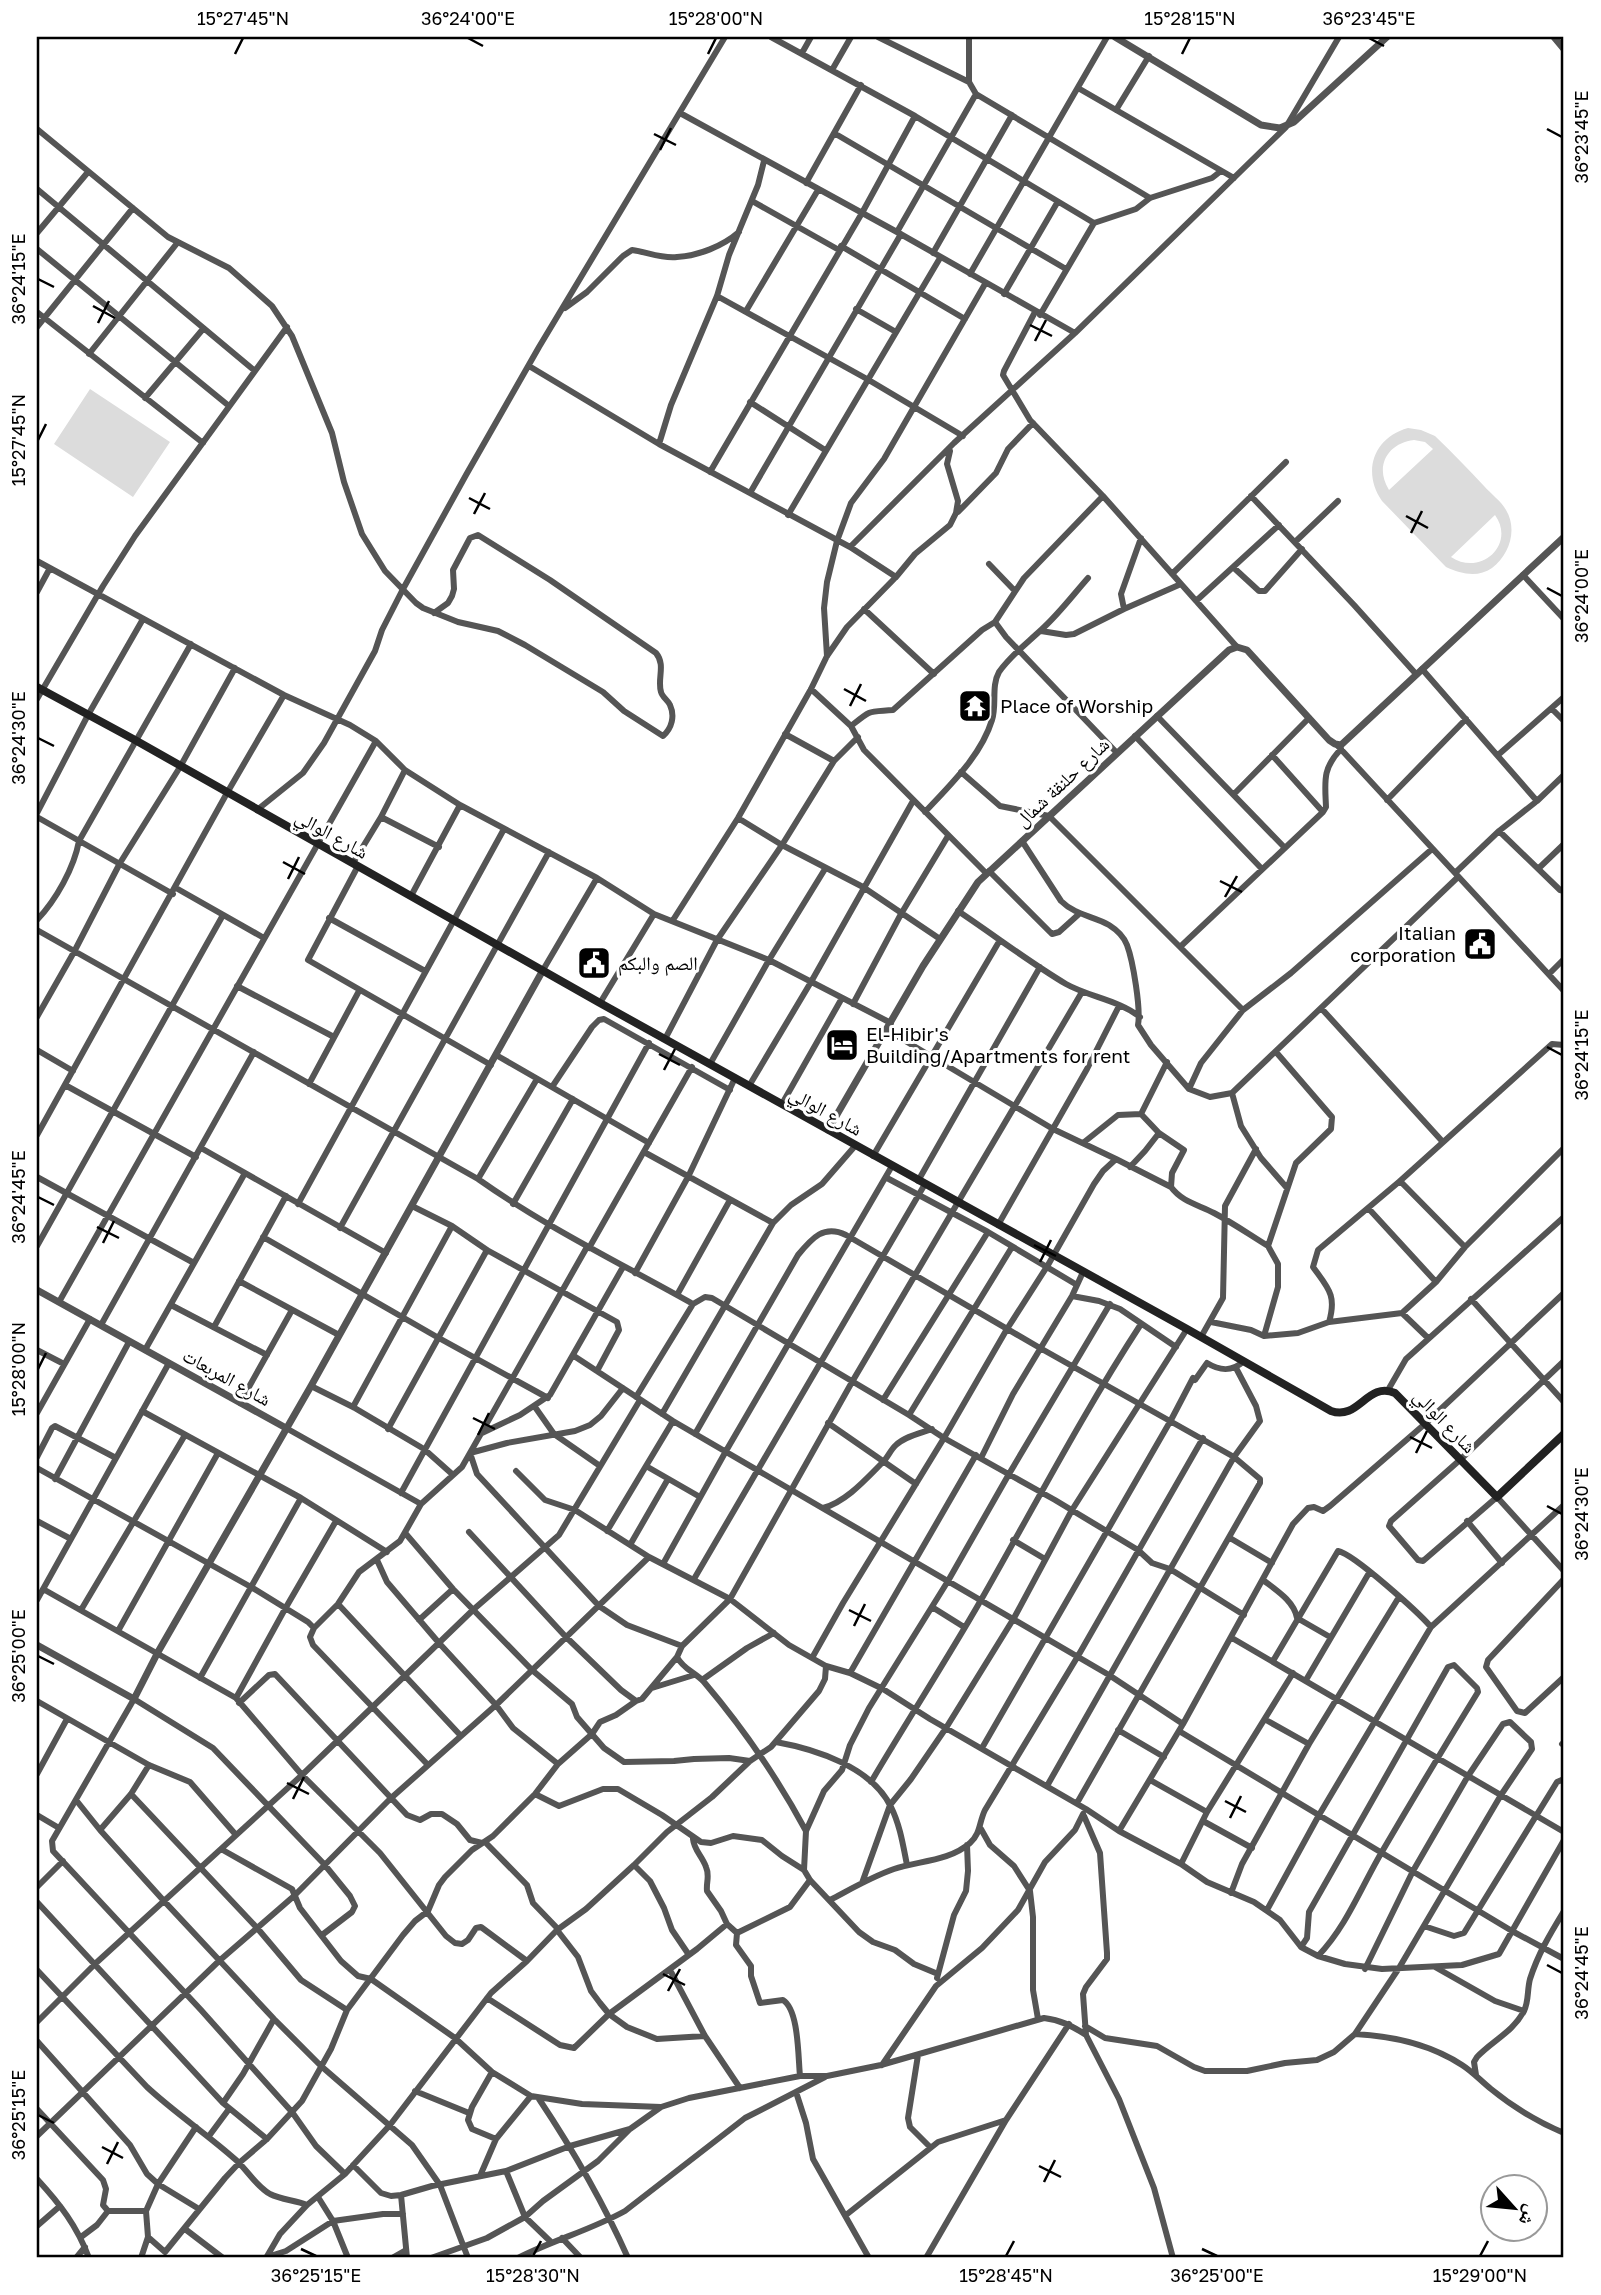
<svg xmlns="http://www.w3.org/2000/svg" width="1601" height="2295" font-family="'Golos Text','Noto Naskh Arabic',sans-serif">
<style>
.garden{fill:#dcdcdc;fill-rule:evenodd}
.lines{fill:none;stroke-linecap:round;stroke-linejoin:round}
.minor{stroke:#555;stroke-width:6}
.tertiary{stroke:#555;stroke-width:7}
.secondary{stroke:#222;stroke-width:8}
.ticks{fill:none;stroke:#000;stroke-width:2.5}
.labels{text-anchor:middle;stroke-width:6;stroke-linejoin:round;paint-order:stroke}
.poi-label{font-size:19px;fill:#000;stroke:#fff;text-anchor:start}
.street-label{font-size:19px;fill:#000;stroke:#fff}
.neatline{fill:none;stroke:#000;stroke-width:2.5}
.ticks-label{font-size:18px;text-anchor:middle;fill:#000}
</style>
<rect width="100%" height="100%" fill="#fff"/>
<!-- garden -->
<path class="garden" d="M90,389L170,442L133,497L54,444Z
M1408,428L1421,430L1435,436C1452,452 1468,469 1484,486C1491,494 1501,501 1506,510C1518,530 1509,555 1492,568C1478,578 1461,574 1446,567L1382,501C1362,472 1373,438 1408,428ZM1414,440L1425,442L1433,449L1389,490C1374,466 1388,443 1414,440ZM1495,515C1516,544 1481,577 1451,557Z"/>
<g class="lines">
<!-- minor -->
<path class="minor" d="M771,37L915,116L1094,223
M878,37L969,82L976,94L1150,198
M802,53L811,37
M832,70L851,37
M969,82V37
M1078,88L1234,178
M1116,110L1149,56
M680,113L897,232L1075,333
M37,129L168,237L229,268L272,306L292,336L332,433L344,482L362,534L385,571L416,603L423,608L458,622L498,631L525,645L603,692L624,711L663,736C672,728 675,716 670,705C668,700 662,697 661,692C657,679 666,665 656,653L550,580L478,535L470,538L453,570L454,589L452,596L448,603L434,613
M834,133L1066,269
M806,183L861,85
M37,189L255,371
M752,201L839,250
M897,232L976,94
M37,233L88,172
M841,246L965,319
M37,249L229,406
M933,253L1012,115
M970,274L1107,37
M1004,294L1057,203
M717,296L867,379L963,436
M565,308L587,292L623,256L632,250C647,252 662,259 677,257C698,256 723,246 739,232
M856,309L896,332
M746,311L818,190
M37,312L203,443
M1035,312L1004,371L1003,375L1030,420L1103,496L1237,647
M1040,315L1094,223L1136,209L1150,198L1212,178L1221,171
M37,327L133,208
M89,354L178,242
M529,366L659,444L850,547L896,577
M145,398L203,329
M750,402L825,450
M659,444L671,405L717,296L729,255L758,185L764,161
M710,472L862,213L915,116
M750,493L901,234
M1251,496L1354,605L1416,674
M958,512L996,473L1008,449L1033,423
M788,515L940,258
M1295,542L1338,501
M850,547L954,443L1075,333L1286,127L1339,37
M37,561L284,695L350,725L376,741L405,770L460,805L597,878L654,914L769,960L891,1023
M989,564L1014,590
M1234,568L1259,591H1265L1302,549
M1172,574L1286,462
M1523,575L1564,619
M37,592L50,568
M1196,601L1279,525
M864,609L934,674
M1124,609L1121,594L1141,538
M995,622L1006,637L1117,753
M1041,631L1066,635L1074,634L1124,609L1181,584
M827,656L824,608L827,582L837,541L851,503L884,459L985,284
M1422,669L1537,801
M811,689L851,726L864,750L986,873
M37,699L103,586L135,536L287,327
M1552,709L1564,721
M1157,716L1285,848
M851,726C872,709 867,712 893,710L982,630L995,622L1024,578L1103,496
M785,734L834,761
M1135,736L1262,869
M1337,745L1564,991
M1272,755L1323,812
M1498,755L1564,697
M961,772L1000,806L1049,816L1243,1010
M1234,794L1309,718
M1387,800L1466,719
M257,810L303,773L324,743L375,651L382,630L403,589L466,475L539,347L725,37
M925,812C950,785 981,756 992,720C997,705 991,686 999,672C1011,655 1026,644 1041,630C1058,615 1073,595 1088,578
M37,813L88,715L143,619
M37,817L173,894
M381,817L439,847
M738,818L782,845L863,887L940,939
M1499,831L1560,890L1564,891
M1022,841L1061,901C1075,915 1093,916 1109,925C1117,930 1124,937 1127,945C1133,961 1141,1009 1138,1025L1151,1045L1189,1089L1210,1097L1232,1093L1458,877
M353,863L381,817L405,770
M358,866L308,960L491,1065
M1539,868L1564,844
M989,871L1052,934L1059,932L1079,914
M1455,873L1499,831L1537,801L1564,775
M176,888L264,938
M411,896L460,805
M958,911C994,935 1029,962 1066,984C1089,997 1119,1000 1140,1017
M329,918L425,971
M37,920C56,900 74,868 79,841L191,644
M673,920L738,818L811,689L827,656L847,627L896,577L915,554L950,525L956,513L958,501L947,464L950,451
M37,930L478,1179C546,1227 620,1263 693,1304
M1180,947L1323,812L1326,807C1325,781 1322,769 1341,749
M543,970L597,878
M1549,974L1564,959
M237,986L334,1037
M600,1003L654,914
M853,1004L901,914L948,836
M1321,1008L1442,1141
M37,1017L74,952L120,863L180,767L235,668
M887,1030L1053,1129L1116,1159
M665,1039L717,940L782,845L834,761L858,737
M37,1050L73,1071
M496,1055L649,1143
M710,1064L769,960L825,869
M309,1084L359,991
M65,1085L196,1157
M749,1086L811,982L913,801
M552,1087L592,1027L599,1020L604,1019L730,1090
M1189,1089L1201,1063L1243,1010L1291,973L1432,849
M1232,1093L1241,1126L1261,1158L1287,1188
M782,1104L842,998
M1141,1114L1167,1062
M37,1135L227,793L284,695
M1083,1143L1118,1115L1141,1114L1159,1133L1184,1150L1172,1173L1171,1187
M201,1148L386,1253
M644,1152L773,1223
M873,1156L1000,940
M1130,1167L1145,1151L1159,1133
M37,1177L194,1263
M887,1178L988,1232L1077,1285
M478,1179L537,1079
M918,1181L1040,967
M1400,1181L1465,1247
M298,1204L504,829
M513,1204L573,1099
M412,1206L452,1226L487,1250L617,1322L619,1330L597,1371
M1369,1209L1436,1282
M998,1225L1087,1069L1119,1006
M340,1228L549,852
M263,1237L437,1337L548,1398
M37,1246L223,915
M589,1248L692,1067
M635,1273L688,1177L735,1078
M239,1281L339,1335
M677,1295L730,1200
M1072,1296L1099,1301L1120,1309L1176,1347
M1471,1299L1564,1402
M59,1302L376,741
M171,1305L267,1355
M1402,1313L1428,1338
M1211,1322L1251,1330L1264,1336L1298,1333L1329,1322C1337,1295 1328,1288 1313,1267L1318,1250L1400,1181L1552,1044L1564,1045
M1329,1322L1402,1313L1436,1282L1465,1247L1564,1148
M101,1325L254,1052
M214,1327L286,1196
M1264,1336L1278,1287V1264L1268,1246L1296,1163L1331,1129L1332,1117L1276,1052
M1201,1337L1223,1298L1225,1206L1256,1149
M37,1350L64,1364
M145,1350L245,1173
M574,1356L673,1421L1109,1675L1183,1724
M1564,1361L1461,1459L1391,1521L1389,1526L1418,1560L1423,1561L1497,1497L1564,1571
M311,1386L353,1407L424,1449L452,1474
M1388,1390L1406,1359L1564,1217
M636,1397L693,1304L705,1297L712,1298L909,1415L944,1438L1055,1500L1138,1550L1152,1563L1170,1569L1244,1615
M883,1400L988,1232
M240,1403L292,1310
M353,1407L452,1226
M535,1407L554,1434L600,1466
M142,1411L301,1498L387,1552
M37,1413L90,1319
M662,1414L773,1223L791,1205L822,1184L855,1146
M909,1415L1012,1247
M828,1423L916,1484
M286,1428L421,1504
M388,1429L487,1250
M482,1433L520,1415L550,1395L623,1267
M695,1434L798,1255C812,1238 824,1224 846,1235L1040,1348L1234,1457L1260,1479V1483L1077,1803
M470,1453L477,1474L599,1606L627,1625L682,1646
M470,1453L507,1443L575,1431L590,1425L601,1416L623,1388
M37,1457L52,1428L55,1426L116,1458
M981,1458L1013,1394L1072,1296L1083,1272
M646,1466L700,1497
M37,1468L251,1587L308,1622L314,1628L310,1637L313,1645L428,1765
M516,1471L545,1500L575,1510L649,1557
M55,1479L129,1342
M401,1493L649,1043
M823,1508C846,1502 866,1479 883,1462C888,1457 891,1449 896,1445C905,1436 921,1433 932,1429
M37,1521L71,1539
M1467,1521L1502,1563
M607,1531L673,1421
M469,1532L565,1636L621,1690L636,1701L642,1699L677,1657
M406,1534L453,1589L532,1670L572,1704L577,1717L604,1748L624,1762L674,1761L694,1759L729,1758L750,1761
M1230,1538L1272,1563
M1013,1540L1045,1559
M630,1545L668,1479
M377,1560L387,1582L439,1643L496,1705L513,1728L558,1764
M663,1564L726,1451L892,1166
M694,1579L925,1184
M1564,1579L1488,1660L1486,1667L1517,1711L1525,1713L1564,1677
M1263,1580C1276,1590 1294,1601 1297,1618L1330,1637
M43,1589L236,1698L302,1775L380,1853L446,1936L455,1943L462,1944L468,1940L476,1928L481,1927L527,1961
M37,1600L169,1363
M338,1604L461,1736
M932,1607L964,1627
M81,1610L185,1435
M419,1620L453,1589
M314,1628L338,1604L359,1572L400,1541L421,1504L462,1467L587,1247
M118,1631L218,1453
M1232,1638L1564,1832
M812,1658L843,1603L944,1438L1007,1329L1048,1265L1094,1184L1103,1171L1116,1159L1171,1187C1182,1202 1199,1205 1214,1213C1233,1223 1250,1235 1268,1246
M1273,1661L1338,1551C1354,1554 1419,1613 1431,1627
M826,1666L850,1673L883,1689L930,1719L1086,1809L1119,1831L1181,1864L1207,1882L1254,1902L1280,1920L1301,1947L1318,1956L1345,1964L1382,1969L1462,1965L1499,1954L1564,1840
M850,1673L976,1455
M200,1678L301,1498
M702,1680L747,1648L774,1633
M1306,1680L1369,1573
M652,1688L694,1675
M236,1698L285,1609L336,1521
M37,1701L149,1765L190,1782L236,1835
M239,1703L269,1675L275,1674L407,1815L420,1820L431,1814H442L457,1824L470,1840L482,1843
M1266,1720L1309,1744
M1118,1730L1164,1757
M1179,1731L1512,1931L1564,1959
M776,1742C815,1749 872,1767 891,1807C900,1825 903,1845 907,1865
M1562,1744L1564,1742
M982,1748L1171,1420L1193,1378L1195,1380L1207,1363C1220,1371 1232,1372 1244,1361
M37,1774L67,1719
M1150,1780L1207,1812
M871,1782C907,1721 946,1661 981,1600C1034,1507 1083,1413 1141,1324
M1047,1786L1234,1457L1260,1421L1256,1406L1236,1368
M131,1794L258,1929L301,1980L347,2010
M535,1794L559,1806L603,1789H618L662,1815L701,1842L711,1843L733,1836L762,1840L782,1856L804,1870L810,1880L859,1932L873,1942L895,1950L914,1964L938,1974
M76,1800L100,1830L164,1901L274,2019L321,2066L412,2145L440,2185L468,2258
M37,1815L59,1828
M1084,1816L1100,1853L1107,1953V1959L1086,1987L1083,1994L1086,2035L1119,2099L1154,2188L1173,2258
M1203,1821L1252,1848
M981,1829L990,1845L1014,1866L1030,1891L1033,1917V1990L1038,2019
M100,1830L131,1794L149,1765
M806,1831C778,1779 743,1728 704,1682C696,1673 683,1669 677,1657L682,1646L730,1599L852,1382L1082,992
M1119,1831L1183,1724L1293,1524L1308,1508L1314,1507L1323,1511L1330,1506L1426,1423L1564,1293
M693,1839C694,1850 702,1856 706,1867C710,1876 706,1882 707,1891L721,1911L727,1924L737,1933
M485,1842L527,1885L533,1903L558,1929
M221,1849L292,1889L300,1908L341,1961L358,1976L371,1979L455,2038L492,2072L531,2096L582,2104L661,2107
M1181,1864L1207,1812L1293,1673
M634,1865L650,1881L664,1908L672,1930L689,1955
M804,1870L806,1831L824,1791L842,1770L850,1745L869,1708L948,1581L1009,1474L1110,1304
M862,1883L890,1805L911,1779L946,1728L1014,1618L1072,1510L1187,1329
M37,1887L63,1861
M1231,1893L1242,1864L1309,1744L1399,1597
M830,1900C851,1889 871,1877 894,1869C918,1861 950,1861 970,1843C981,1833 979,1822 985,1810L1078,1656L1203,1438
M37,1902L223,2103L267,2139
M1267,1910L1319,1815L1431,1627L1564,1505
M1424,1926L1454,1936L1464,1933L1557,1782L1564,1779
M557,1930L578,1957L591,1991L600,2003L609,2014L627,2027L657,2039L705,2036
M737,1933L736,1945L751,1966V1976L760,2003L783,2000C799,2010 798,2057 800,2076
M737,1933L790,1907L810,1880
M322,1935L352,1912L355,1906L350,1896L324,1864L213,1748L134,1699L52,1841L53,1851L201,2010L292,2112L316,2146L345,2174
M1301,1947L1307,1938L1309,1912L1448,1667L1454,1665L1477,1688L1478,1692C1446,1744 1414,1797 1383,1850C1362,1885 1347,1926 1318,1956
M1435,1967L1495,2001L1524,2011
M37,1970L147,2087C175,2113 207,2134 236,2160C248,2171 256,2186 270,2194C282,2200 295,2200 307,2205
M670,1970L705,2036L740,2088
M937,1978L954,1915L966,1891L968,1871L967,1845
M487,1998L560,2045L574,2048L609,2014L697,1949L727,1924
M37,2022L96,1963L302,1775L474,1609L559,1535L640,1400
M1085,2026L1105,2038L1157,2046L1194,2067L1205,2071H1247L1285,2063L1317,2060L1334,2052L1355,2034L1399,1968L1501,1795L1532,1749L1531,1742L1510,1722L1503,1724L1468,1776L1413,1871L1365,1969
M1355,2034C1393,2036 1430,2044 1462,2065C1473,2072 1481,2081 1491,2089C1513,2107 1538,2122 1564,2133
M37,2041L130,2145L147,2174L158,2184L199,2209
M918,2055L908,2118L910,2127L930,2147
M882,2065L936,1986L982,1948L1018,1910L1045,1862L1075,1830L1083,1814
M492,2072L472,2107L468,2120L472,2129L496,2139
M1476,2075L1474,2062L1477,2057C1492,2041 1513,2032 1524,2011C1529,2001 1527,1990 1530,1979C1538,1954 1550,1934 1564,1911
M415,2091L469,2113
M796,2092L806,2123L813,2159L869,2258
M539,2099C573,2150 603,2202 628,2258
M223,2103L243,2074L274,2019
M37,2109L103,2180L106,2189L103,2205L108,2211H146L158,2184L196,2127
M37,2136L219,1961L294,1896L390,1799L496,1705L649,1557L730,1599L789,1645L826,1666L825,1679L819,1691L771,1747L750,1761L712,1797L667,1832L634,1865L586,1909L557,1930L527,1961L491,1993L390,2125L345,2174L307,2205L280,2234L266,2258
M209,2136L229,2109
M353,2165L381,2193L391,2196L401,2195L432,2186L506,2171L570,2146L630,2129L661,2107L689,2098L800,2076H827L881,2065L1044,2018C1061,2020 1072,2026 1086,2035
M506,2171L525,2217L551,2242
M480,2176L496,2139L531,2096
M37,2179C60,2204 77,2226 89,2258
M401,2195L407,2258
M318,2197L333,2221L348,2258
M146,2211L148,2237L165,2252L225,2178L239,2163L267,2139L302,2101L331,2049L347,2010L403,1935L415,1921L428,1911L439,1885L445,1877L472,1850L493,1836L535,1794L558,1764L592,1734L600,1722L616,1715L636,1701
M846,2215L938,2142L1006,2120
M37,2226L60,2206
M185,2229L223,2258
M81,2237L97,2225L108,2211
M562,2238L581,2258
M267,2257L286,2251L333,2221L383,2214H403
M76,2258L85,2247
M141,2258L148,2237
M392,2258L406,2250
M431,2258L487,2238L525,2217L543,2201L598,2161L629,2130
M518,2258C553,2240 591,2230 625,2211L745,2118L825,2077
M926,2258L1006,2120L1069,2024"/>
<!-- tertiary -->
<path class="tertiary" d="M1115,37L1261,125L1280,128L1294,122L1387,37
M1554,37L1564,49
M828,1130L923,966L978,882L1229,650L1237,647L1247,650L1329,740L1335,744L1341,745L1564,537
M37,1290L286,1428
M37,1645L134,1699L158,1652L311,1386L543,970"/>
<!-- secondary -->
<path class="secondary" d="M37,687L135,740L600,1003L1187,1329L1331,1411C1359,1421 1367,1381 1395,1393L1497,1497L1564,1434"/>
</g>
<!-- ticks -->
<path class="ticks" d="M468,38L483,46M1369,38L1384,46M235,54L243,38M708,54L716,38M1182,54L1190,38M1547,129L1562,137M654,134L676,145M660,150L671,128M38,279L54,287M93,306L115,318M98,323L109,301M1030,325L1052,336M1035,341L1046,320M38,440L46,424M469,498L490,509M474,514L485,493M1406,516L1428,528M1411,533L1422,511M1547,588L1562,596M844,689L866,701M850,706L861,684M38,738L54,746M283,862L305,874M288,879L299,857M1220,881L1242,892M1225,897L1237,876M1547,1047L1562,1055M659,1054L680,1065M664,1070L675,1049M38,1197L54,1205M97,1227L119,1238M103,1243L114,1221M1034,1245L1056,1256M1040,1262L1051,1240M38,1369L46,1353M473,1418L495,1429M478,1435L489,1413M1410,1437L1432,1448M1416,1453L1427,1431M1547,1506L1562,1514M849,1610L871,1621M854,1626L865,1604M38,1656L54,1664M287,1783L309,1794M293,1799L304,1777M1225,1801L1246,1812M1230,1818L1241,1796M1547,1965L1562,1973M663,1974L685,1985M668,1991L680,1969M38,2115L54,2123M102,2147L123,2158M107,2164L118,2142M1039,2166L1061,2177M1044,2182L1055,2160M301,2249L316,2256M1202,2249L1217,2256M533,2256L541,2241M1006,2256L1014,2241M1480,2256L1488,2241"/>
<!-- icons -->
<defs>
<symbol id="temple-square" viewBox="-11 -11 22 22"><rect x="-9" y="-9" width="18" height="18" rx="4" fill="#000" stroke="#fff"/><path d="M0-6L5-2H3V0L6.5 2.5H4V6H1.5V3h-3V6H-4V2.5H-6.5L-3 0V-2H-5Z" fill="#fff"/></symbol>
<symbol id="civic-square" viewBox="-11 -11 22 22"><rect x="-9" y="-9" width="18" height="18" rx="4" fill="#000" stroke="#fff"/><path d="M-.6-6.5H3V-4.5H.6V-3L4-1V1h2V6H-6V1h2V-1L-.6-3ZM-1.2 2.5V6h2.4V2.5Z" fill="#fff"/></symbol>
<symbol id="hotel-square" viewBox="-11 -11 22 22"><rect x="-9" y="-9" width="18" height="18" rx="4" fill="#000" stroke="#fff"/><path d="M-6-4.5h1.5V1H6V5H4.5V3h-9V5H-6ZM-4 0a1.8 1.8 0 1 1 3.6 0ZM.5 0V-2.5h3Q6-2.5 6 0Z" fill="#fff"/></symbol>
</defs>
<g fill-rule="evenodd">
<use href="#temple-square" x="956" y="687" width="38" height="38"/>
<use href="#civic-square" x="1461" y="925" width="38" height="38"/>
<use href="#civic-square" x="575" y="944" width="38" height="38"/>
<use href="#hotel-square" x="823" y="1026" width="38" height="38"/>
</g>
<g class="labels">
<!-- poi labels -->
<g class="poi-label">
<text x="1000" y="713">Place of Worship</text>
<text x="1456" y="940" text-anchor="end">Italian<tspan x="1456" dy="22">corporation</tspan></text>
<text x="618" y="970">الصم والبكم</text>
<text x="866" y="1041">El-Hibir's<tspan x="866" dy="22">Building/Apartments for rent</tspan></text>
</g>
<!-- street labels -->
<g class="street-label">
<text transform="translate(1062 782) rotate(-43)" y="7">شارع حلنقة شمال</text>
<text transform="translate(332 834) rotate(29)" y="7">شارع الوالي</text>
<text transform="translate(826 1111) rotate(29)" y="7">شارع الوالي</text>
<text transform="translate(227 1377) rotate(29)" y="7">شارع المربعات</text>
<text transform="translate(1445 1421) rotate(46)" y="7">شارع الوالي</text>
</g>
</g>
<!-- border -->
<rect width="1601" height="2295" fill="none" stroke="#ffffff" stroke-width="77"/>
<!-- north arrow -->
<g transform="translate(1514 2208) rotate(117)"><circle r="33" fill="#ffffff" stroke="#999999" stroke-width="2"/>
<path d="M0-5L12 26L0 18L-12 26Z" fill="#000000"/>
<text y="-10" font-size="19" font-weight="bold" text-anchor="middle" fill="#000000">ش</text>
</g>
<rect x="38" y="38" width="1524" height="2218" class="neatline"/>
<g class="ticks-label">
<text x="243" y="25">15°27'45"N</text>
<text x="468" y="25">36°24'00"E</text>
<text x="716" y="25">15°28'00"N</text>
<text x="1190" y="25">15°28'15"N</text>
<text x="1369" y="25">36°23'45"E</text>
<text transform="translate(1582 137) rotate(-90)" y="6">36°23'45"E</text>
<text transform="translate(19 279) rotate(-90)" y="6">36°24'15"E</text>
<text transform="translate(19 440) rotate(-90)" y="6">15°27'45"N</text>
<text transform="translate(1582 596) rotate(-90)" y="6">36°24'00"E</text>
<text transform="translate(19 738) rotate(-90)" y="6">36°24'30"E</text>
<text transform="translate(1582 1055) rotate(-90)" y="6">36°24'15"E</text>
<text transform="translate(19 1197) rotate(-90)" y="6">36°24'45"E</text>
<text transform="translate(19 1369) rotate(-90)" y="6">15°28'00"N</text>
<text transform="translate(1582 1514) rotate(-90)" y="6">36°24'30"E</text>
<text transform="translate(19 1656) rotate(-90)" y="6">36°25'00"E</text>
<text transform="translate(1582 1973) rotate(-90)" y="6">36°24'45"E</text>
<text transform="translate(19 2115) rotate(-90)" y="6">36°25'15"E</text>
<text x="316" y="2282">36°25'15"E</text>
<text x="533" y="2282">15°28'30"N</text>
<text x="1006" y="2282">15°28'45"N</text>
<text x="1217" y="2282">36°25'00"E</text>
<text x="1480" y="2282">15°29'00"N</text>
</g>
</svg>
